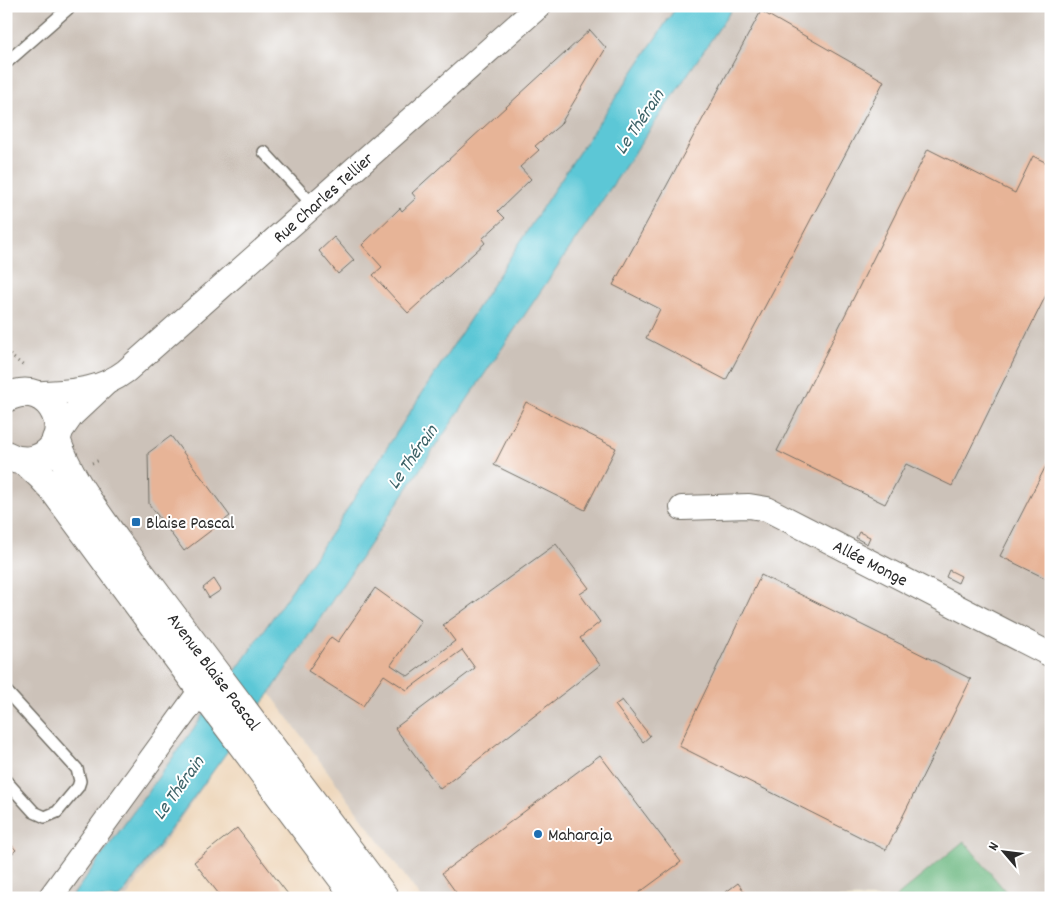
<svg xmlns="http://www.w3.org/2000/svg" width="1057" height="904" font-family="Dekko,sans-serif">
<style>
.built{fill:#eed7bb}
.industrial{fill:#ccc2b9}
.forest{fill:#6cb881;stroke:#4c7256}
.water{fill:#5cc7d6;stroke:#447980}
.building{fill:#e7b497}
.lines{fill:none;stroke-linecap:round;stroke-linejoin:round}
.lane-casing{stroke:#716d64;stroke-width:14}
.street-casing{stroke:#716d64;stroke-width:26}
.primary-casing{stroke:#716d64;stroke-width:30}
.path{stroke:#716d64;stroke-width:3;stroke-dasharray:1 4;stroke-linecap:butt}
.lane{stroke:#fff;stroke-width:11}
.street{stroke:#fff;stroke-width:24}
.primary{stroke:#fff;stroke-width:28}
.poi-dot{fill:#1f6fb2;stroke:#fff;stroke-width:2}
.labels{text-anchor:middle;stroke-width:4;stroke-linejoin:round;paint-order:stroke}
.street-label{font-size:18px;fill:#2b2b2b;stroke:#fff}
.poi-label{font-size:18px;fill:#2b2b2b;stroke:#fff;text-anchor:start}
.water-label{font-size:19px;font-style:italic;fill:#3c6267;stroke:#fff}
</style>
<rect width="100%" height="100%" fill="#fff"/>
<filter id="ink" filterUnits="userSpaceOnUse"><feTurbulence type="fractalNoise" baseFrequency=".02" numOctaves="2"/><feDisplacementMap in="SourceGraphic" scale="10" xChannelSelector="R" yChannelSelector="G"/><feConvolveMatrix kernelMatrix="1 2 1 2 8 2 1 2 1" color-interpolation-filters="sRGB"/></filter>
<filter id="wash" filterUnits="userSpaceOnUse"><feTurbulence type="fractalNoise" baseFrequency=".0096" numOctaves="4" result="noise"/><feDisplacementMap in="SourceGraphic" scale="20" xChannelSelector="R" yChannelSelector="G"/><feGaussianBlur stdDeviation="1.12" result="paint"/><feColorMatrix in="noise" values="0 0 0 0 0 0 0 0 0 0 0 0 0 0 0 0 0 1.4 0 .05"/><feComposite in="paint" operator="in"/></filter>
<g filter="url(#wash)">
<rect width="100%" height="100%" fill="#f2e8cf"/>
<!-- built -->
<path class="built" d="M269,692L421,898H126Z"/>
<!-- industrial -->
<path class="industrial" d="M6,6H1051V898H421L269,692L126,898H6Z"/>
<!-- forest -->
<path class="forest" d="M964,841L1011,898H895Z"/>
<!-- water -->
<path class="water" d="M677,6H734L431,453L268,696L120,898H71L239,666L335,528L553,191Z"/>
<g id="blocks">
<!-- building -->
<path class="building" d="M761,11L884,81L726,380L646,338L660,309L613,285Z
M590,30L606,48L560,125L535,146L539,150L520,167L531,179L498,211L505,218L482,239L485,243L408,313L373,275L382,267L362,245L400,208L402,211L416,198L412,193Z
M928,149L1015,193L1033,156L1051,165V285L952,486L906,464L885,504L777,451Z
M334,237L354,260L338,274L319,251Z
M526,402L616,448L585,510L494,465Z
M171,436L230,516L184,551L149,504L148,453Z
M1051,456V581L1000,556Z
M859,532L870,537L867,544L856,538Z
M556,544L589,588L580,594L600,622L580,638L600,665L440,789L395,728L475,668L462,650L407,690L384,675L363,706L308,671L331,637L338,642L375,588L421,621L391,665L408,676L455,641L443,625Z
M949,570L961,576L958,583L946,577Z
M761,575L971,679L886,850L679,746Z
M214,579L221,590L209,598L203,588Z
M622,700L650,736L643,742L615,705Z
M600,755L681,862L632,898H460L442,873Z
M237,828L291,898H222L194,862Z
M6,839L16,850L6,859Z
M738,883L749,898H718Z"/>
</g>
</g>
<g filter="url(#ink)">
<use href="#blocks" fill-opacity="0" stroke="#716d64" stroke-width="1"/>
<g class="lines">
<defs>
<path id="lane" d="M6,63L71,6
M264,152L313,205
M6,691L77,769L80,781L78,787L57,812L45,817L34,812L6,781"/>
<g id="street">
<path id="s1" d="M33,394C67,391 97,393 126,371L539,6"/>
<path d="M58,435L72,415L105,384"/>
<path id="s2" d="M682,508L749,506L767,509L1051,655"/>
<path d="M50,898L212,675"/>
</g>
<g id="primary">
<path d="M6,398C52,373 81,443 36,459C26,462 16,461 6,455"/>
<path id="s3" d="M56,439C69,478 94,509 117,542L385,898"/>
<path d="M25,461L41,476L53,489L201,690L357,898"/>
</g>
</defs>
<!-- lane casing -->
<use href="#lane" class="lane-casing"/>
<!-- street casing -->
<use href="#street" class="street-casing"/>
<!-- primary casing -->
<use href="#primary" class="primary-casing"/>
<!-- path -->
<path class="path" d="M6,352L25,367
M92,463L100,460"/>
<!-- lane -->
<use href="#lane" class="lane"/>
<!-- street -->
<use href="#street" class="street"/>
<!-- primary -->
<use href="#primary" class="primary"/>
</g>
</g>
<!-- markers -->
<g class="poi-dot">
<rect x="131" y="517" width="10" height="10" rx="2.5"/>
<circle cx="538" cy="834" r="5"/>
</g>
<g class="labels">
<!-- street labels -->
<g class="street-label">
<text dy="6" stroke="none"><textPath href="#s1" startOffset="360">Rue Charles Tellier</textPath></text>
<text dy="6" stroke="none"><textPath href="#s2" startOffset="202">Allée Monge</textPath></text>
<text dy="6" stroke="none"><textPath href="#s3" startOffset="282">Avenue Blaise Pascal</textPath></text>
</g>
<!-- poi labels -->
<g class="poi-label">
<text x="146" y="528">Blaise Pascal</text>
<text x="548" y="840">Maharaja</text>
</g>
<!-- water labels -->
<g class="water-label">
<text transform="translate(638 121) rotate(-56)" y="7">Le Thérain</text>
<text transform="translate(411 456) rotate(-55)" y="7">Le Thérain</text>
<text transform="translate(177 787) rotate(-54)" y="7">Le Thérain</text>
</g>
</g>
<!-- margin -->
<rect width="1057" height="904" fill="none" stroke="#fff" stroke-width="25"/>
<!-- north arrow -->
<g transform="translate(1004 852) rotate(298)" stroke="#ffffff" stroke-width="4" paint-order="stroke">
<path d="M0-4L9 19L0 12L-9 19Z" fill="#2b2b2b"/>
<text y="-8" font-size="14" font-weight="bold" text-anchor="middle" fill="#2b2b2b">N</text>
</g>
</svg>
